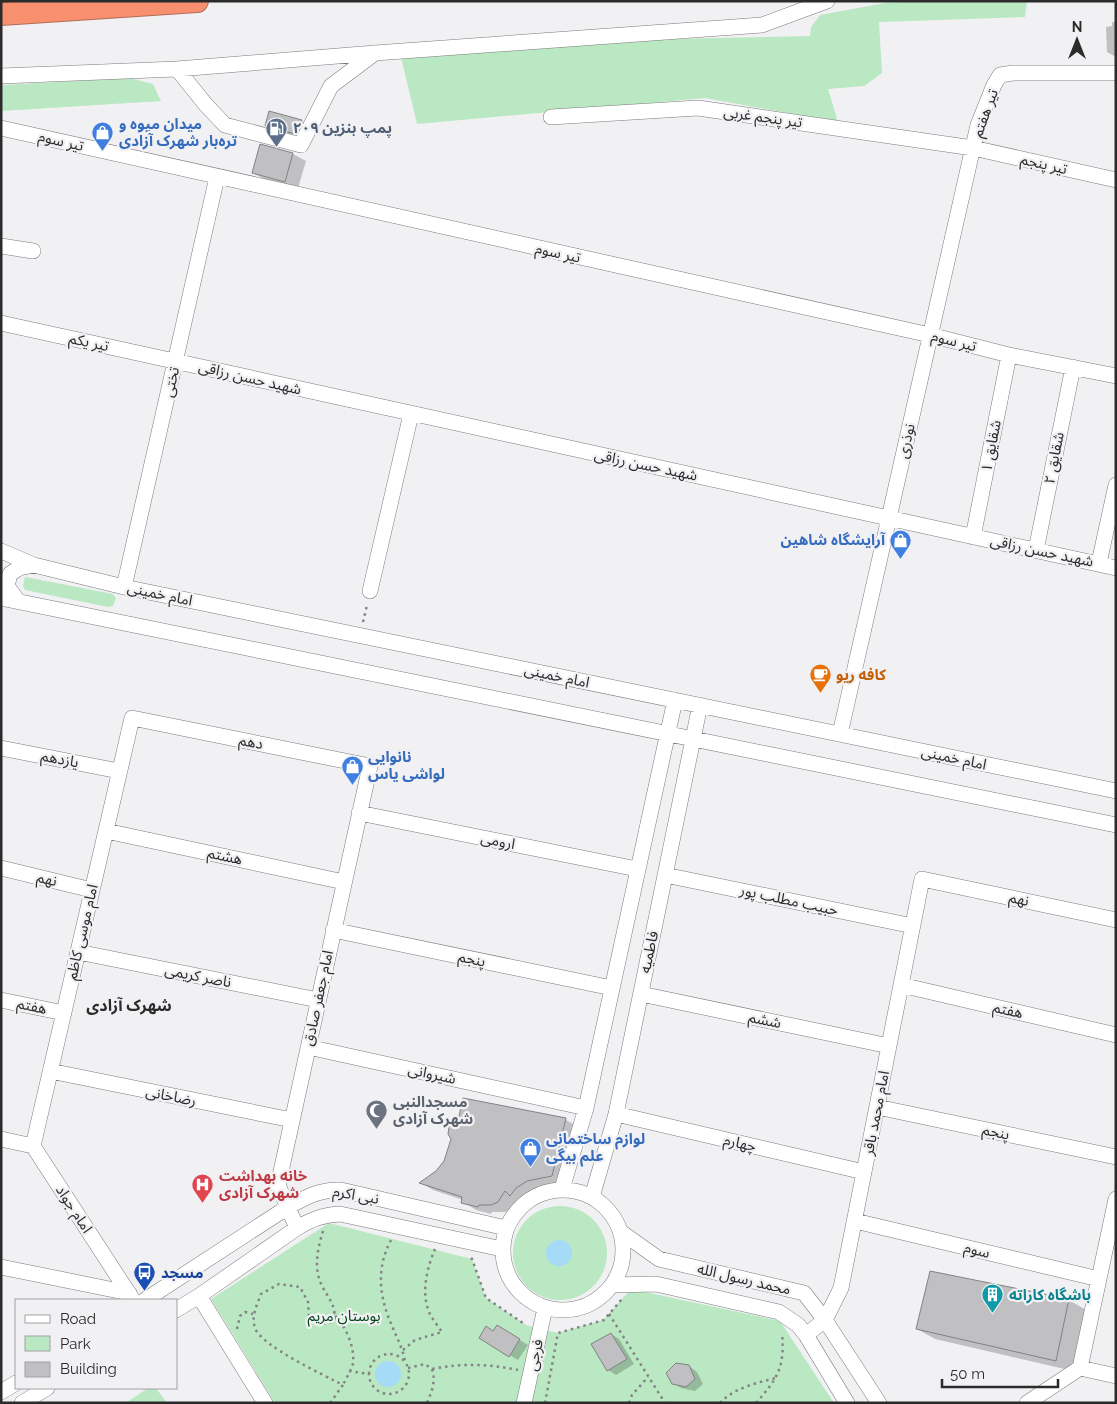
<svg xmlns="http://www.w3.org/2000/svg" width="1117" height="1404" font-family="Raleway,'Noto Sans Arabic',sans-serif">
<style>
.green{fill:#bae8c2}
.water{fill:#a6dbf7}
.shadow{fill:#0003}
.building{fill:#c0bfc2;stroke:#828284}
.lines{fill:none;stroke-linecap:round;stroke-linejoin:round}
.minor-casing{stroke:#7b7b7d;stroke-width:16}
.highway-casing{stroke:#b06d58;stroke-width:24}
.path{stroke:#848486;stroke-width:2.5;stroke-dasharray:2.5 4;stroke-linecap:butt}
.minor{stroke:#fff;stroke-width:15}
.highway{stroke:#f8906f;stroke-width:22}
.labels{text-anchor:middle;stroke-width:4.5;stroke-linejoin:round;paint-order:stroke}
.street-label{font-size:15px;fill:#2b2b2c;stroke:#f1f1f4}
.shop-label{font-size:15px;font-weight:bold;fill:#366cbe;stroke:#f1f1f4;text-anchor:start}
.service-label{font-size:15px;font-weight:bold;fill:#4e5e75;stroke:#f1f1f4;text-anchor:start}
.food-label{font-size:15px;font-weight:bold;fill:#c56008;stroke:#f1f1f4;text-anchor:start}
.worship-label{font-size:15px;font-weight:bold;fill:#5b616d;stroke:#f1f1f4;text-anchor:start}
.health-label{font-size:15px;font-weight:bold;fill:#be3a42;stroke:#f1f1f4;text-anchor:start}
.transit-label{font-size:15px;font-weight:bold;fill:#164399;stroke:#f1f1f4;text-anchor:start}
.culture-label{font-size:15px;font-weight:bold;fill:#0d838f;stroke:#f1f1f4;text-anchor:start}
.park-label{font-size:15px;fill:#03451c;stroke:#f1f1f4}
.neighbourhood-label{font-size:16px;font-weight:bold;fill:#2b2b2c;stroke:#f1f1f4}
</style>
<rect width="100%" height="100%" fill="#f1f1f4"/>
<!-- green -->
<path class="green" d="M919,1H1027L1025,17L879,22L882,73L864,86L828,89L838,122L705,98L417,124L401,57L626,40L810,36L811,27L820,15L885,3Z
M129,78L153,84L161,101L1,111V85Z
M25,577L113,594L116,598L113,606L108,607L25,590L23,586Z
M513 1253a47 47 0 1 1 94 0a47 47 0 1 1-94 0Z
M329,1223L472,1259L486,1298L526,1325L558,1333L603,1320L631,1289L780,1321L834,1403H275L211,1299Z
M148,1388H156L167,1403H126Z"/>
<!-- water -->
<path class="water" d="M546 1253a13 13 0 1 1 26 0a13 13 0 1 1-26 0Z
M375 1374a13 13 0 1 1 26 0a13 13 0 1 1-26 0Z"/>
<!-- shadow -->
<path class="shadow" d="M1112,22H1116V57L1107,52L1106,27L1112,26Z
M270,113L302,121L315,129L309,141L280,133L267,125Z
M293,154L306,161L298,188L266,180L253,173Z
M464,1099L566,1120L579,1127L565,1183L541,1188L529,1195L523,1202L518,1199L511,1209L505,1212H492L491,1214L476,1210L463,1202V1200L433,1190L421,1183L437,1172L445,1162L460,1117Z
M931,1272L1069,1300L1086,1310L1073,1371L935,1339L917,1329Z
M498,1327L528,1345L518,1360L480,1338L494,1332Z
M611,1334L619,1339L634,1364L616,1375L608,1370Z
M689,1366L697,1372L703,1384L695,1391L681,1388L673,1383Z"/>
<!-- building -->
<path class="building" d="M269,111L302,120L296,134L265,126Z
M260,144L293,153L285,182L252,173Z
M463,1098L566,1118L552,1176L527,1181L516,1188L510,1196L505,1191L498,1202L491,1205H479L478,1207L461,1203L462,1197L419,1183L436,1171L444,1161L451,1139L448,1134L449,1127L452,1120L459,1116Z
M930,1271L1069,1299L1056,1361L916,1329Z
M497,1325L520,1339L509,1357L479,1338L486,1326L493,1331Z
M611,1333L627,1359L607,1371L591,1344Z
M676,1363L689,1365L695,1379L686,1387L672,1384L666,1373Z"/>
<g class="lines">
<defs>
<path id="minor" d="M177,69L206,105L225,125L301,145L331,86L375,53
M1,76L177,69L375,53L762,25L827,1
M551,117L698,108L973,148L1116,180
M1,128L930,335L1009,355L1116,376
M1,246L33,251
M1,323L1116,568
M973,537L1009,355
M1036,550L1073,367
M1,551L34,565L124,587L1116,791
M1099,563L1116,485
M124,587L217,177
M370,591L411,414
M1,598L1116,825
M18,601L7,586L10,574L19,568L34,565
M840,734L978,125L994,85L1000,75L1013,73H1116
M1,748L119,771
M359,813L637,869
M106,831L344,882
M1,868L92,890
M665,875L913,926
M333,930L612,988
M78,952L318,1000
M901,985L1116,1035
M641,994L889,1046
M1,1000L64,1013
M308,1047L586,1108
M50,1071L292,1120
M877,1107L1116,1157
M616,1114L864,1172
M1,1139L33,1146L133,1300
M33,1146L132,718L370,766L278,1185L297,1228
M562,1189L586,1108L675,700
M503 1250a60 60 0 1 1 120 0a60 60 0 1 1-120 0Z
M592,1197L616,1114L700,705
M855,1221L1099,1279
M621,1232L659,1259L804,1293L825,1320L879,1403
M1,1267L129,1293
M612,1285L656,1284L779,1312L798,1325L806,1335L847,1403
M199,1296L265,1403
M145,1300L288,1207C306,1197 320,1189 341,1190L506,1228
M176,1310L199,1296L297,1228C312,1219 323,1215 340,1214L502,1249
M806,1335L825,1320L841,1288L922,879L1116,920
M1080,1368L1116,1199
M1,1392L16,1383
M22,1403L47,1388
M524,1403L545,1308
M1027,1403L1080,1368L1116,1376"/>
<path id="highway" d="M1,14L197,1"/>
</defs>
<!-- minor casing -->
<use href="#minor" class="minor-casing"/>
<!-- highway casing -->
<use href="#highway" class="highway-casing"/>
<!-- path -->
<path class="path" d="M363,622L367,605
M323,1231C319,1244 315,1260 318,1274C321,1293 338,1301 334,1322L319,1324L309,1317L308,1302L300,1287L279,1284L261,1294C257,1305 251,1316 255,1328C261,1346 324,1375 343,1385L330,1403
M391,1240C376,1268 379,1297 392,1326C397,1338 403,1349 405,1362
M471,1258L472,1259L486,1298L526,1325
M609,1314L665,1403
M335,1316C346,1326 355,1348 353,1363C352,1370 346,1378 343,1385
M237,1329L240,1316L245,1312L253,1314
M403,1350L415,1340L442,1332C438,1326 432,1319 429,1312C421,1292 427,1268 435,1249
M369 1374a20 20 0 1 1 40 0a20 20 0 1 1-40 0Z
M408,1368L425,1364L432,1369C436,1381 432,1391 427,1403
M432,1369C463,1363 488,1364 518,1370
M349,1371L369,1374
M545,1403L558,1333L604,1320L622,1299
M629,1403L632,1395L648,1377
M720,1403C734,1388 756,1383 776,1378
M756,1403C778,1378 785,1367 782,1333"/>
<!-- minor -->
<use href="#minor" class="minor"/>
<!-- highway -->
<use href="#highway" class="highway"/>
</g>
<!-- icons -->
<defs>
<symbol id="fuel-pin" viewBox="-11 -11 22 30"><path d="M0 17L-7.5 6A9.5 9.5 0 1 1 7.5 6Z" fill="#5c6f8a" stroke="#f1f1f4"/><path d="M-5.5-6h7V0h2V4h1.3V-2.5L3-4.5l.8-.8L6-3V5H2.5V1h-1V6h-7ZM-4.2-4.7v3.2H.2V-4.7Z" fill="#fff"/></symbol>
<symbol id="shop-pin" viewBox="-11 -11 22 30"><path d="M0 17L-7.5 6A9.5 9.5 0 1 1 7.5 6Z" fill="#3f7fe0" stroke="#f1f1f4"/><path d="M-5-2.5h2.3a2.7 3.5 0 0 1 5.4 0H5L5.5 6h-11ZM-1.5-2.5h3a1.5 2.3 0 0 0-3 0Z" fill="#fff"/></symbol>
<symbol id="cafe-pin" viewBox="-11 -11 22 30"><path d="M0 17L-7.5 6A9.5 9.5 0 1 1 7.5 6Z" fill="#e8710a" stroke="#f1f1f4"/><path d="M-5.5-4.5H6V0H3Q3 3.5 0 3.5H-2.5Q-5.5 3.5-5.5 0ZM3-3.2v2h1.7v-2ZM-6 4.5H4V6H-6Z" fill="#fff"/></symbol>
<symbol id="mosque-pin" viewBox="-11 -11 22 30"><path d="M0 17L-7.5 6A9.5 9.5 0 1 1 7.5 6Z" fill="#6b7280" stroke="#f1f1f4"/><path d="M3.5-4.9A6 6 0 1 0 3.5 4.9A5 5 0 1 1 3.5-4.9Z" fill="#fff"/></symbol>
<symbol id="hospital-pin" viewBox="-11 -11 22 30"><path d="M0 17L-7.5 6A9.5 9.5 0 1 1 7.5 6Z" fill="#e0444e" stroke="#f1f1f4"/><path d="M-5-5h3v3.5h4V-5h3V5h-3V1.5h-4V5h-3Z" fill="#fff"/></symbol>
<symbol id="bus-pin" viewBox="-11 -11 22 30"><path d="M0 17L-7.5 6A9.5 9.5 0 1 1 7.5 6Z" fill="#1a4fb4" stroke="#f1f1f4"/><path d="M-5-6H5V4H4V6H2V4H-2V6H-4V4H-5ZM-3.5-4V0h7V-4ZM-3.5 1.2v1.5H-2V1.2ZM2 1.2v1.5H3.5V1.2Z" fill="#fff"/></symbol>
<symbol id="building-pin" viewBox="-11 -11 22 30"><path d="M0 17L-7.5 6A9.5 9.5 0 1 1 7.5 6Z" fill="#0f9aa8" stroke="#f1f1f4"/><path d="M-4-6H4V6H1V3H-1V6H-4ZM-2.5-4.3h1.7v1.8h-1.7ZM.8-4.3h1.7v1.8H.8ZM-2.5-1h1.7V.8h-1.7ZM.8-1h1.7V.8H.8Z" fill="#fff"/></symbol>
</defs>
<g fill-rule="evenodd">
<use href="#fuel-pin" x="264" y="116" width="25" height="34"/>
<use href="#shop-pin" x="90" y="120" width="25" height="34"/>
<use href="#shop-pin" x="888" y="528" width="25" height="34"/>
<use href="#cafe-pin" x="808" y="662" width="25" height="34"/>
<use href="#shop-pin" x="340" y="754" width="25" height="34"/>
<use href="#mosque-pin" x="364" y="1098" width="25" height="34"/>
<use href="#shop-pin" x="518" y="1136" width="25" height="34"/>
<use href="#hospital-pin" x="190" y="1172" width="25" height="34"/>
<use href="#bus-pin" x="132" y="1260" width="25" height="34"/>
<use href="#building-pin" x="980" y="1282" width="25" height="34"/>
</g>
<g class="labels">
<!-- street labels -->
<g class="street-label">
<text transform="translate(985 113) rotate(-70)" y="5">تیر هفتم</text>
<text transform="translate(763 117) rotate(8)" y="5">تیر پنجم غربی</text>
<text transform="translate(61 141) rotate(13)" y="5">تیر سوم</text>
<text transform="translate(1044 164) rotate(13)" y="5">تیر پنجم</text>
<text transform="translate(558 253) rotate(12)" y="5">تیر سوم</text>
<text transform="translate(954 341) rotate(14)" y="5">تیر سوم</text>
<text transform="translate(89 342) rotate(12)" y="5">تیر یکم</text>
<text transform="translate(250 378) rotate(13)" y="5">شهید حسن رزاقی</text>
<text transform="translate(171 382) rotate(-77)" y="5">تختی</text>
<text transform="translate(906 441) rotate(-77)" y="5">نوذری</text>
<text transform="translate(991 446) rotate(-79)" y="5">شقایق ۱</text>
<text transform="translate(1054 458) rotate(-79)" y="5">شقایق ۲</text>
<text transform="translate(646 465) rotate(12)" y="5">شهید حسن رزاقی</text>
<text transform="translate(1042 551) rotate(12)" y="5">شهید حسن رزاقی</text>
<text transform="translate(160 594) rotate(12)" y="5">امام خمینی</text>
<text transform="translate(557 676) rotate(12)" y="5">امام خمینی</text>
<text transform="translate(251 742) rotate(11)" y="5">دهم</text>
<text transform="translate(954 758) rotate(12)" y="5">امام خمینی</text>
<text transform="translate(60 759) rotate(11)" y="5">یازدهم</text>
<text transform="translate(498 841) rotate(11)" y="5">ارومی</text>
<text transform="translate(225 856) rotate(12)" y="5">هشتم</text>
<text transform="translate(47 879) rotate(13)" y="5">نهم</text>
<text transform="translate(1019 899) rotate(12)" y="5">نهم</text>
<text transform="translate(789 900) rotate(12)" y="5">حبیب مطلب پور</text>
<text transform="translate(82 932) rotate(-77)" y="5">امام موسی کاظم</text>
<text transform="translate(649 952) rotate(-78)" y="5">فاطمیه</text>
<text transform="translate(472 959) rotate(12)" y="5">پنجم</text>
<text transform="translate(198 976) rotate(11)" y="5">ناصر کریمی</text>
<text transform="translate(318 998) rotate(-78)" y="5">امام جعفر صادق</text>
<text transform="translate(32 1006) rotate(12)" y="5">هفتم</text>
<text transform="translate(1008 1010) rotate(13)" y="5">هفتم</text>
<text transform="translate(765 1020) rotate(12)" y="5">ششم</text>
<text transform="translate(432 1074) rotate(12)" y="5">شیروانی</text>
<text transform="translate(171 1096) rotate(11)" y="5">رضاخانی</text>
<text transform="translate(876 1113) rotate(-79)" y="5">امام محمد باقر</text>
<text transform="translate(996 1132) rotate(12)" y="5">پنجم</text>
<text transform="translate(740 1143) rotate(13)" y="5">چهارم</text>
<text transform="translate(356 1195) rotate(10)" y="5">نبی اکرم</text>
<text transform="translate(74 1209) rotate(57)" y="5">امام جواد</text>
<text transform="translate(977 1250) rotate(14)" y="5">سوم</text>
<text transform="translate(744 1279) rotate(13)" y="5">محمد رسول الله</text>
<text transform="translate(535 1355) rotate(-78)" y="5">فرجی</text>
</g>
<!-- shop labels -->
<g class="shop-label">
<text x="119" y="129">میدان میوه و<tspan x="119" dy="17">تره‌بار شهرک آزادی</tspan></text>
<text x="885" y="545" text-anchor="end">آرایشگاه شاهین</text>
<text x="368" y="762">نانوایی<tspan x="368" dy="17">لواشی یاس</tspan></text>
<text x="546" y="1144">لوازم ساختمانی<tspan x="546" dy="17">علم بیگی</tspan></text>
</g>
<!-- service labels -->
<g class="service-label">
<text x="293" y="133">پمپ بنزین ۲۰۹</text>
</g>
<!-- food labels -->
<g class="food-label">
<text x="836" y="680">کافه ریو</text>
</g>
<!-- worship labels -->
<g class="worship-label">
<text x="393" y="1107">مسجدالنبی<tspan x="393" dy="17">شهرک آزادی</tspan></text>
</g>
<!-- health labels -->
<g class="health-label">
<text x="219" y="1181">خانه بهداشت<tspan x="219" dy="17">شهرک آزادی</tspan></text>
</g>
<!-- transit labels -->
<g class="transit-label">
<text x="161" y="1278">مسجد</text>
</g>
<!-- culture labels -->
<g class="culture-label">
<text x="1009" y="1300">باشگاه کاراته</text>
</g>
<!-- park labels -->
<g class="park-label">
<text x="344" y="1321">بوستان مریم</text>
</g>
<!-- neighbourhood labels -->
<g class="neighbourhood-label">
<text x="129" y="1011">شهرک آزادی</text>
</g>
</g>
<!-- border -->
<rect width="1117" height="1404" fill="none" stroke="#2b2b2c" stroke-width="5"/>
<!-- legend -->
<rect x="15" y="1299" width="162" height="90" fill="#f1f1f4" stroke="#a2a2a4"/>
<rect x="25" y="1315" width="25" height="8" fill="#ffffff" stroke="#a2a2a4"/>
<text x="60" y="1324" font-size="15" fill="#2b2b2c">Road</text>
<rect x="25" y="1336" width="25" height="15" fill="#bae8c2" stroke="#a2a2a4"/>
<text x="60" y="1349" font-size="15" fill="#2b2b2c">Park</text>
<rect x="25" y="1362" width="25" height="15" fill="#c0bfc2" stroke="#a2a2a4"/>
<text x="60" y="1374" font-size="15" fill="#2b2b2c">Building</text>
<!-- north arrow -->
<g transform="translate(1077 40)" stroke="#f1f1f4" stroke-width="4" paint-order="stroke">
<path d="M0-4L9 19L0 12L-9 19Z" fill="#2b2b2c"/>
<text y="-8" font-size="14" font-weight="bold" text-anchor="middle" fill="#2b2b2c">N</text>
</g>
<!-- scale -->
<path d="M942 1379v8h116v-8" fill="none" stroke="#2b2b2c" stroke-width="2.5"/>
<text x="950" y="1379" font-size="15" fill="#2b2b2c" stroke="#f1f1f4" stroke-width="4" paint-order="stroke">50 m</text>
</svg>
